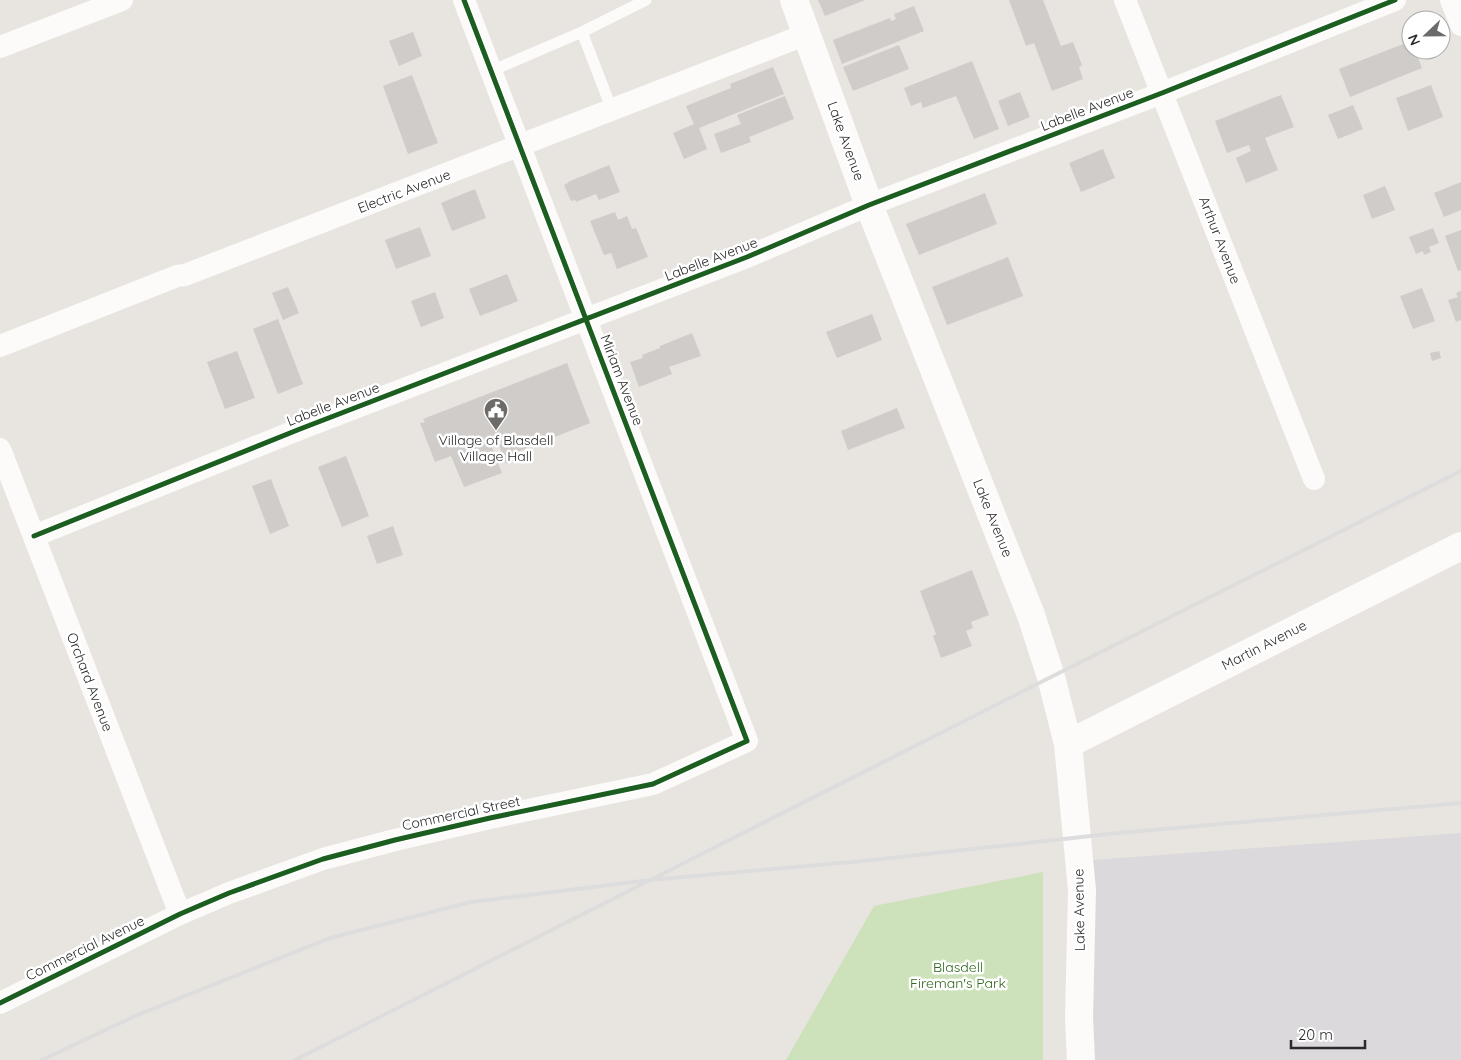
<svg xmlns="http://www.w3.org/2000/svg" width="1461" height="1060" font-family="Quicksand,sans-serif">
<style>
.industrial{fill:#dcd9dc}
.green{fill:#cde2ba}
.building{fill:#cfccca}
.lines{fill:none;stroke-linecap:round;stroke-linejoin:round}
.service{stroke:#fcfbfa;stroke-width:11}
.minor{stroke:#fcfbfa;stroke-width:22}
.tertiary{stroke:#fcfbfa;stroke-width:28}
.rail{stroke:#deddde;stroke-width:4}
.cycleway-casing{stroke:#fff;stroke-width:8}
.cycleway{stroke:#1b5e20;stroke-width:5}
.labels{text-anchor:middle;stroke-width:5;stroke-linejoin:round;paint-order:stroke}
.street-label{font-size:14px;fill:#2a2a2a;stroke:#fff}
.poi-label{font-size:14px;fill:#2a2a2a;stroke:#fff}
.park-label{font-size:14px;fill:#30661c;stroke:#fff}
</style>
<rect width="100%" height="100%" fill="#e8e4e0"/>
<!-- industrial -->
<path class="industrial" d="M1461,833V1060H1091L1093,860Z"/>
<!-- green -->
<path class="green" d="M1043,872V1060H786L874,906Z"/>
<!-- building -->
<path class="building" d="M818,0H865L825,16Z
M1009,0H1043L1061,46L1073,42L1082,65L1079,67L1083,79L1052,91L1034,43L1026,46Z
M914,6L924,31L842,64L833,40L890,18L891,21L896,19L894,14Z
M413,32L422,56L399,66L389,41Z
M1411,41V50H1415L1422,68L1350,97L1339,69Z
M899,45L909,69L853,91L843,67Z
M972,61L999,129L974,139L956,96L923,108L921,102L911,106L904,88Z
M773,67L784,94L699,128L707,149L684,159L673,133L694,124L686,106L731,88L730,84Z
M412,75L438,143L408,154L383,86Z
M1431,85L1443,117L1408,131L1396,98Z
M1020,92L1030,117L1008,126L998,101Z
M1281,95L1294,127L1265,138L1278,170L1246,183L1236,158L1251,151L1249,145L1227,153L1215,121Z
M785,96L794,119L749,137L751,142L721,153L714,134L741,124L737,115Z
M1353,105L1363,129L1338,139L1328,115Z
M1103,149L1115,178L1081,192L1069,163Z
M609,165L620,192L599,200L596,194L576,202L575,200L571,201L564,185L568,183V182Z
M1461,182V210L1444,217L1434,193Z
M1385,186L1395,210L1372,219L1363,195Z
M475,189L486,218L452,231L441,203Z
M985,193L997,224L919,255L906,224Z
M615,212L618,220L627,216L632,229L636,228L648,257L617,269L611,253L604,255L590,221Z
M420,227L431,256L396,269L385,240Z
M1433,228L1439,243L1429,247L1431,252L1424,255L1423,251L1416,254L1409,237Z
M1461,230V270L1458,271L1445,236Z
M1008,257L1023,296L947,325L932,287Z
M507,274L518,301L480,316L469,289Z
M288,287L299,313L283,320L272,293Z
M1422,288L1435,321L1413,329L1400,296Z
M1461,291V320L1456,322L1448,300L1458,297L1456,293Z
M435,292L444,318L421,327L411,301Z
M872,314L882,340L837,358L826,332Z
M278,319L303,384L278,394L253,329Z
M692,333L701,356L669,367L672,374L639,387L630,362L643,358L642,355L660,348V346Z
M237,351L255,398L225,409L207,362Z
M1439,351L1441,358L1432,361L1430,353Z
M567,363L590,423L517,452L519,458L506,464L499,445L502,444L499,438L490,442L502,473L464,487L451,456L435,462L420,423L425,422L423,419Z
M897,408L905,428L848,450L841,431Z
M346,456L369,516L342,527L318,467Z
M271,479L289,526L270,534L252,486Z
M393,526L403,555L377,564L367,536Z
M972,570L989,615L971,622L973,628L966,631L972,646L941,658L933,636L936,634L920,591Z"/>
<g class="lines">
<!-- service -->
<path class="service" d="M582,32L612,110
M491,71L582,32L646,0"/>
<!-- minor -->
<path class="minor" d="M1125,0L1314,479
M1451,0L1461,25
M0,47L122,0
M0,346L177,276L185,275L807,34
M0,449L180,914
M34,536L300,429L747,257L869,205L1162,93L1395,0
M0,1003L180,914L229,893L323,859L395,840L490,818L653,784L747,741L464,0"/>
<!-- tertiary -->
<path class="tertiary" d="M794,0L869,205L1031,615L1051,677L1068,744L1082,890L1079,1018L1081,1060
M1068,744L1461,546"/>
<!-- rail -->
<path class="rail" d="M42,1060L135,1016L330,938L471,902L650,880L863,861L1118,833L1461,803
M295,1060L1051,677L1461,471"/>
<defs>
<path id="cycleway" d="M34,536L300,429L747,257L869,205L1162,93L1395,0
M0,1003L180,914L229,893L323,859L395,840L490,818L653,784L747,741L464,0"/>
</defs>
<!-- cycleway casing -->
<use href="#cycleway" class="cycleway-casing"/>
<!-- cycleway -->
<use href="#cycleway" class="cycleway"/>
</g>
<!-- icons -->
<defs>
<symbol id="civic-pin" viewBox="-11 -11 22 30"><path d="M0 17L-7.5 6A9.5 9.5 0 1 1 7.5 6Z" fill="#6c6b6a" stroke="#fff"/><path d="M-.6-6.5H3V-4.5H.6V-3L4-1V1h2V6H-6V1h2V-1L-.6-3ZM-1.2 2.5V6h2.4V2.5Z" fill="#fff"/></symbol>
</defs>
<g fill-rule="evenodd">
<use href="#civic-pin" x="482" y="396" width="28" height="38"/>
</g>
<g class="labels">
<!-- street labels -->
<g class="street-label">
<text transform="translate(1087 109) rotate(-21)" y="5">Labelle Avenue</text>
<text transform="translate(846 141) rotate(70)" y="5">Lake Avenue</text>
<text transform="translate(404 191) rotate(-21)" y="5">Electric Avenue</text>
<text transform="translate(1220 240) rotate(69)" y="5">Arthur Avenue</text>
<text transform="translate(711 259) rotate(-21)" y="5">Labelle Avenue</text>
<text transform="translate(622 380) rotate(69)" y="5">Miriam Avenue</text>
<text transform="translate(333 404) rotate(-21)" y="5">Labelle Avenue</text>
<text transform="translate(993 518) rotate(68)" y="5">Lake Avenue</text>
<text transform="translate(1264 645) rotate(-27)" y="5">Martin Avenue</text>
<text transform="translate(90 682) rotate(69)" y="5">Orchard Avenue</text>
<text transform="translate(461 813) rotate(-12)" y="5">Commercial Street</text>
<text transform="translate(1079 910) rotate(-91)" y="5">Lake Avenue</text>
<text transform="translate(85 948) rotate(-26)" y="5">Commercial Avenue</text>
</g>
<!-- poi labels -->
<g class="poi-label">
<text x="496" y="445">Village of Blasdell<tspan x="496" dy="16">Village Hall</tspan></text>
</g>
<!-- park labels -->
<g class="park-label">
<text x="958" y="972">Blasdell<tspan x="958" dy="16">Fireman's Park</tspan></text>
</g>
</g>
<!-- north arrow -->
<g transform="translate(1426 35) rotate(248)"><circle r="24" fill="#ffffff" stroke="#aaaaaa"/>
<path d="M0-4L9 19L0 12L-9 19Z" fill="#6c6b6a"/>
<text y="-8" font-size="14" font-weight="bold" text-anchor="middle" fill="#2a2a2a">N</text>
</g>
<!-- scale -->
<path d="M1291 1040v8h74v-8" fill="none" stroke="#2a2a2a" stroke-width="2.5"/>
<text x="1298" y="1040" font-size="15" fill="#2a2a2a" stroke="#ffffff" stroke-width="4" paint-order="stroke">20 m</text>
</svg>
